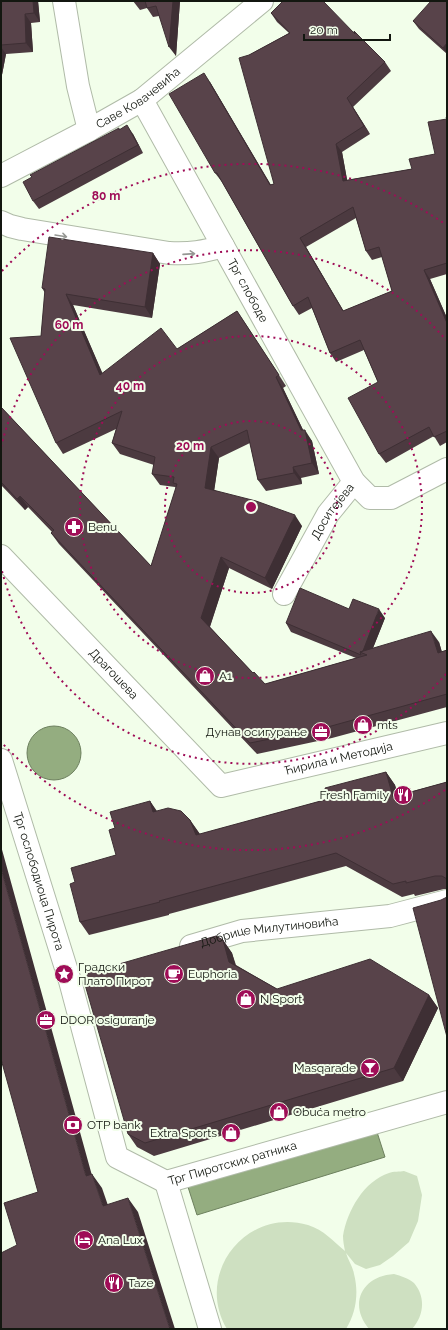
<svg xmlns="http://www.w3.org/2000/svg" width="448" height="1330" font-family="Raleway,sans-serif">
<style>
.green{fill:#cee0c1}
.water{fill:#94ad80;stroke:#6d805e}
.lines{fill:none;stroke-linecap:round;stroke-linejoin:round}
.minor-casing{stroke:#b0bba8;stroke-width:24}
.minor{stroke:#fff;stroke-width:22}
.wall{fill:#4c3a40;fill-rule:evenodd}
.shaded-wall{fill:#3e2f34}
.building{fill:#58434a;stroke:#3e2f34;fill-rule:evenodd}
.oneway{stroke:#959793}
.ring{fill:none;stroke:#9f0d57;stroke-width:2;stroke-dasharray:2 4}
.labels{text-anchor:middle;stroke-width:4;stroke-linejoin:round;paint-order:stroke}
.street-label{font-size:12px;fill:#131710;stroke:#f2feea}
.poi-label{font-size:12px;fill:#131710;stroke:#f2feea;text-anchor:start}
.centre{fill:#9f0d57;stroke:#f2feea;stroke-width:2}
.ring-label{font-size:12px;text-anchor:middle;font-weight:bold;fill:#9f0d57;stroke:#f2feea;stroke-width:4;stroke-linejoin:round;paint-order:stroke}
</style>
<rect width="100%" height="100%" fill="#f2feea"/>
<!-- green -->
<path class="green" d="M404,1171L417,1176L422,1195L418,1221L409,1242L393,1256L380,1265L366,1269L355,1264L346,1253C348,1260 353,1267 354,1274C359,1293 356,1313 346,1329H227C194,1274 246,1207 308,1225C324,1230 333,1241 345,1251C344,1246 343,1241 343,1236C347,1211 364,1181 389,1173C393,1171 400,1172 404,1171Z
M394,1274C401,1276 408,1278 414,1283C426,1297 424,1316 412,1329H369C348,1304 362,1276 394,1274Z"/>
<!-- water -->
<path class="water" d="M27 753a27 27 0 1 1 54 0a27 27 0 1 1-54 0Z
M376,1129L385,1157L197,1215L188,1187Z"/>
<g class="lines">
<defs>
<g id="minor">
<path d="M64,1L78,86L89,130"/>
<path id="s1" d="M142,100L354,482L370,498H391L447,469"/>
<path id="s2" d="M1,176L89,130L142,100L262,1"/>
<path d="M1,222L10,226L22,229L169,253C191,254 203,252 223,246"/>
<path id="s3" d="M1,556L221,786L447,733"/>
<path id="s4" d="M284,594L328,514L354,482"/>
<path id="s5" d="M1,760L70,981L117,1157L166,1182"/>
<path id="s6" d="M191,946L242,931L390,916L447,901"/>
<path id="s7" d="M166,1182L447,1102"/>
<path d="M166,1182L210,1329"/>
</g>
</defs>
<!-- minor casing -->
<use href="#minor" class="minor-casing"/>
<!-- minor -->
<use href="#minor" class="minor"/>
</g>
<!-- wall -->
<path class="wall" d="M1,1H38L40,22L31,23L33,52L6,54L1,80Z
M133,1H180L176,56L159,16L153,17L147,8L140,10Z
M356,1H372L357,2Z
M447,1V54L419,29L413,21Z
M271,13L355,34L385,62L391,71L353,107L370,134L342,152L347,180L412,169L435,154L447,117V274L430,279L447,318V442L440,446L434,436L386,463L379,454L378,382L364,350L336,362L330,353L312,308L299,315L293,306L222,182L215,173L210,82L271,185L274,184L249,55L289,33L277,22ZM356,218L366,251L372,260L382,257L392,291L343,311L306,247Z
M120,129L133,134L143,153L39,209L33,201Z
M153,253L160,264L152,318L73,305L102,373L177,349L237,311L286,386L283,388L303,430L312,441L319,474L301,478L302,484L266,491L258,480L250,443L219,458L214,490L302,526L272,589L229,568L210,627L253,673L265,684L356,658L291,632L286,623L349,609L385,618L373,648L439,642L442,652L447,650V707L332,738L257,754L59,544L51,533L52,532L28,507L25,510L1,485V407L151,566L176,488L175,487L160,485L152,474L154,465L120,454L112,443L116,429L63,454L56,443L41,336L45,293L42,288Z
M386,772L395,785L398,795L447,782V889H444L415,896L414,894L402,897L346,866L169,914V915L89,935L80,922L75,882L116,855L115,828L150,801L156,811L190,820L200,834L328,799Z
M223,940L232,953L236,965L277,989L429,995L438,1008L403,1081L154,1156L137,1147L128,1134Z"/>
<!-- shaded-wall -->
<path class="shaded-wall" d="M33,1H38L40,22L34,13Z
M173,1H180L176,56L169,47Z
M25,14L31,23L33,52L26,43Z
M447,43V53L443,48Z
M1,47L6,54L1,80Z
M204,73L210,82L276,194L270,185Z
M347,98L353,107L370,134L364,126Z
M127,125L133,134L143,153L138,145Z
M336,144L342,152L349,190L343,181Z
M300,238L306,247L349,320L343,311Z
M153,253L160,264L152,318L145,307Z
M424,270L430,279L447,318V323Z
M66,294L73,305L108,386L100,375Z
M237,311L244,322L286,386L279,375Z
M276,377L283,388L306,436L305,430L312,441L319,474L312,463L301,430Z
M211,447L219,458L213,499L205,488Z
M293,467L301,478L302,484L294,473Z
M20,496L28,507L25,510L17,499Z
M295,515L302,526L272,589L265,578Z
M221,557L229,568L209,629L201,618Z
M379,609L385,618L369,658L367,655L362,653Z
M431,631L439,642L445,664L438,653Z
M386,772L395,785L402,810L393,797Z
M150,801L159,814L153,812Z
M190,820L199,833L205,848L196,835Z
M1,846L96,1190L86,1176L1,868Z
M223,940L232,953L238,975L229,962Z
M429,995L438,1008L403,1081L394,1068Z
M92,1174L102,1188L113,1220L103,1206Z
M128,1198L138,1212L175,1329H170Z"/>
<!-- building -->
<path class="building" d="M1,1H33L34,13L25,14L26,43L1,45Z
M145,1H173L169,47L156,6L147,8Z
M283,1H323L355,34L354,31L385,62L347,98L364,126L336,144L343,181L412,169L409,159L435,154L428,122L447,119L446,117H447V263L424,270L447,323V431L434,437L429,427L379,454L348,398L378,382L360,340L330,353L308,297L293,306L217,173H215L169,94L204,73L270,185L274,184L239,58L249,55L290,33L271,13ZM353,207L366,251L379,247L392,291L343,311L300,238Z
M431,1H447V43L443,48L413,21Z
M127,125L138,145L33,201L23,182L32,177L30,175L119,128V130Z
M49,237L153,253L145,307L66,294L100,375L161,328L177,349L237,311L279,375L276,377L301,430H305L312,463L293,467L294,473L258,480L247,430L211,447L205,488L256,501L295,515L265,578L221,557L201,618L253,673L254,672L265,684L367,655L360,652L431,631L438,653L447,650V694L324,728L250,743L51,533L54,530L20,496L17,499L1,482V407L151,566L177,484L173,483L174,477L152,474L155,457L112,443L122,411L56,443L10,338L41,336L45,289L42,288Z
M300,588L349,609L353,599L379,609L363,651L360,652L361,655L286,623Z
M386,772L393,797L447,782V879L442,876H435L406,883V881L393,884L336,853L159,901L160,902L80,922L70,884L75,882L71,868L116,855L109,830L115,828L110,812L150,801L153,812L168,808L181,811L190,820L196,835L328,799L325,788Z
M1,868L86,1176L92,1174L103,1206L128,1198L170,1329H1V1253L17,1245L4,1203L38,1192L1,1059Z
M447,897V896V1037L413,908L441,900Z
M216,936L223,940L229,962L277,989L370,959L429,995L394,1068L145,1143L128,1134L84,981L88,973Z"/>
<!-- one-way arrows -->
<defs><path id="oneway-shaft" d="M-6 0H5M1.5-3L5.5 0L1.5 3" fill="none" stroke-width="1.6" stroke-linecap="round" stroke-linejoin="round"/></defs>
<g class="oneway">
<use href="#oneway-shaft" transform="translate(61 236) rotate(9)"/>
<use href="#oneway-shaft" transform="translate(189 254) rotate(-4)"/>
</g>
<!-- distance rings -->
<g class="ring">
<circle cx="251" cy="507" r="86"/>
<circle cx="251" cy="507" r="171"/>
<path d="M446 674A257 257 0 0 1 1 567M1 447A257 257 0 0 1 446 340"/>
<path d="M445 790A343 343 0 0 1 2 743M2 271A343 343 0 0 1 445 224"/>
</g>
<!-- icons -->
<defs>
<symbol id="pharmacy-disc" viewBox="-11 -11 22 22"><circle r="9.5" fill="#9f0d57" stroke="#f2feea"/><path d="M-2-6h4v4h4v4h-4v4h-4v-4h-4v-4h4Z" fill="#fff"/></symbol>
<symbol id="shop-disc" viewBox="-11 -11 22 22"><circle r="9.5" fill="#9f0d57" stroke="#f2feea"/><path d="M-5-2.5h2.3a2.7 3.5 0 0 1 5.4 0H5L5.5 6h-11ZM-1.5-2.5h3a1.5 2.3 0 0 0-3 0Z" fill="#fff"/></symbol>
<symbol id="office-disc" viewBox="-11 -11 22 22"><circle r="9.5" fill="#9f0d57" stroke="#f2feea"/><path d="M-6-3h4V-5.5h4V-3h4V5H-6ZM-1-4.5V-3h2v-1.5ZM-6 0V1H6V0Z" fill="#fff"/></symbol>
<symbol id="restaurant-disc" viewBox="-11 -11 22 22"><circle r="9.5" fill="#9f0d57" stroke="#f2feea"/><path d="M-5-6h1v4h1v-4h1v4h1v-4h1v5L-1.5 .5V6h-2V.5L-5-1ZM5-6V6H3V1.5H1.5Q1.5-4 5-6Z" fill="#fff"/></symbol>
<symbol id="sight-disc" viewBox="-11 -11 22 22"><circle r="9.5" fill="#9f0d57" stroke="#f2feea"/><path d="M0-6L1.8-2.2L6-1.7L2.9 1.2L3.7 5.4L0 3.3L-3.7 5.4L-2.9 1.2L-6-1.7L-1.8-2.2Z" fill="#fff"/></symbol>
<symbol id="cafe-disc" viewBox="-11 -11 22 22"><circle r="9.5" fill="#9f0d57" stroke="#f2feea"/><path d="M-5.5-4.5H6V0H3Q3 3.5 0 3.5H-2.5Q-5.5 3.5-5.5 0ZM3-3.2v2h1.7v-2ZM-6 4.5H4V6H-6Z" fill="#fff"/></symbol>
<symbol id="bar-disc" viewBox="-11 -11 22 22"><circle r="9.5" fill="#9f0d57" stroke="#f2feea"/><path d="M-6-5H6L.8 .8V4.5H3.5V6h-7V4.5H-.8V.8Z" fill="#fff"/></symbol>
<symbol id="bank-disc" viewBox="-11 -11 22 22"><circle r="9.5" fill="#9f0d57" stroke="#f2feea"/><path d="M-6-4H6V4H-6ZM0-2.3a2.3 2.3 0 1 0 0 4.6a2.3 2.3 0 1 0 0-4.6Z" fill="#fff"/></symbol>
<symbol id="hotel-disc" viewBox="-11 -11 22 22"><circle r="9.5" fill="#9f0d57" stroke="#f2feea"/><path d="M-6-4.5h1.5V1H6V5H4.5V3h-9V5H-6ZM-4 0a1.8 1.8 0 1 1 3.6 0ZM.5 0V-2.5h3Q6-2.5 6 0Z" fill="#fff"/></symbol>
</defs>
<g fill-rule="evenodd">
<use href="#pharmacy-disc" x="63" y="516" width="22" height="22"/>
<use href="#shop-disc" x="194" y="665" width="22" height="22"/>
<use href="#shop-disc" x="352" y="714" width="22" height="22"/>
<use href="#office-disc" x="310" y="721" width="22" height="22"/>
<use href="#restaurant-disc" x="392" y="784" width="22" height="22"/>
<use href="#sight-disc" x="53" y="963" width="22" height="22"/>
<use href="#cafe-disc" x="163" y="963" width="22" height="22"/>
<use href="#shop-disc" x="235" y="988" width="22" height="22"/>
<use href="#office-disc" x="35" y="1009" width="22" height="22"/>
<use href="#bar-disc" x="359" y="1057" width="22" height="22"/>
<use href="#shop-disc" x="268" y="1101" width="22" height="22"/>
<use href="#bank-disc" x="62" y="1114" width="22" height="22"/>
<use href="#shop-disc" x="220" y="1122" width="22" height="22"/>
<use href="#hotel-disc" x="73" y="1229" width="22" height="22"/>
<use href="#restaurant-disc" x="103" y="1272" width="22" height="22"/>
</g>
<g class="labels">
<!-- street labels -->
<g class="street-label">
<text dy="4" stroke="none"><textPath href="#s2" startOffset="158">Саве Ковачевића</textPath></text>
<text dy="4" stroke="none"><textPath href="#s1" startOffset="218">Трг слободе</textPath></text>
<text dy="4" stroke="none"><textPath href="#s4" startOffset="96">Доситејева</textPath></text>
<text dy="4" stroke="none"><textPath href="#s3" startOffset="163">Драгошева</textPath></text>
<text dy="4" stroke="none"><textPath href="#s3" startOffset="439">Ћирила и Методија</textPath></text>
<text dy="4" stroke="none"><textPath href="#s5" startOffset="127">Трг ослободиоца Пирота</textPath></text>
<text dy="4" stroke="none"><textPath href="#s6" startOffset="80">Добрице Милутиновића</textPath></text>
<text dy="4" stroke="none"><textPath href="#s7" startOffset="69">Трг Пиротских ратника</textPath></text>
</g>
<!-- poi labels -->
<g class="poi-label">
<text x="88" y="531">Benu</text>
<text x="219" y="680">A1</text>
<text x="377" y="729">mts</text>
<text x="307" y="736" text-anchor="end">Дунав осигурање</text>
<text x="389" y="799" text-anchor="end">Fresh Family</text>
<text x="78" y="971">Градски<tspan x="78" dy="14">Плато Пирот</tspan></text>
<text x="188" y="978">Euphoria</text>
<text x="260" y="1003">N Sport</text>
<text x="60" y="1024">DDOR osiguranje</text>
<text x="356" y="1072" text-anchor="end">Masqarade</text>
<text x="293" y="1116">Obuća metro</text>
<text x="87" y="1129">OTP bank</text>
<text x="217" y="1137" text-anchor="end">Extra Sports</text>
<text x="98" y="1244">Ana Lux</text>
<text x="128" y="1287">Taze</text>
</g>
</g>
<circle cx="251" cy="507" r="6" class="centre"/>
<g class="ring-label">
<text x="106" y="200">80 m</text>
<text x="69" y="329">60 m</text>
<text x="130" y="390">40 m</text>
<text x="190" y="450">20 m</text>
</g>
<!-- border -->
<rect width="448" height="1330" fill="none" stroke="#131710" stroke-width="4"/>
<!-- scale -->
<path d="M304 34v6h86v-6" fill="none" stroke="#131710" stroke-width="2"/>
<text x="310" y="34" font-size="12" fill="#131710" stroke="#f2feea" stroke-width="3" paint-order="stroke">20 m</text>
</svg>
